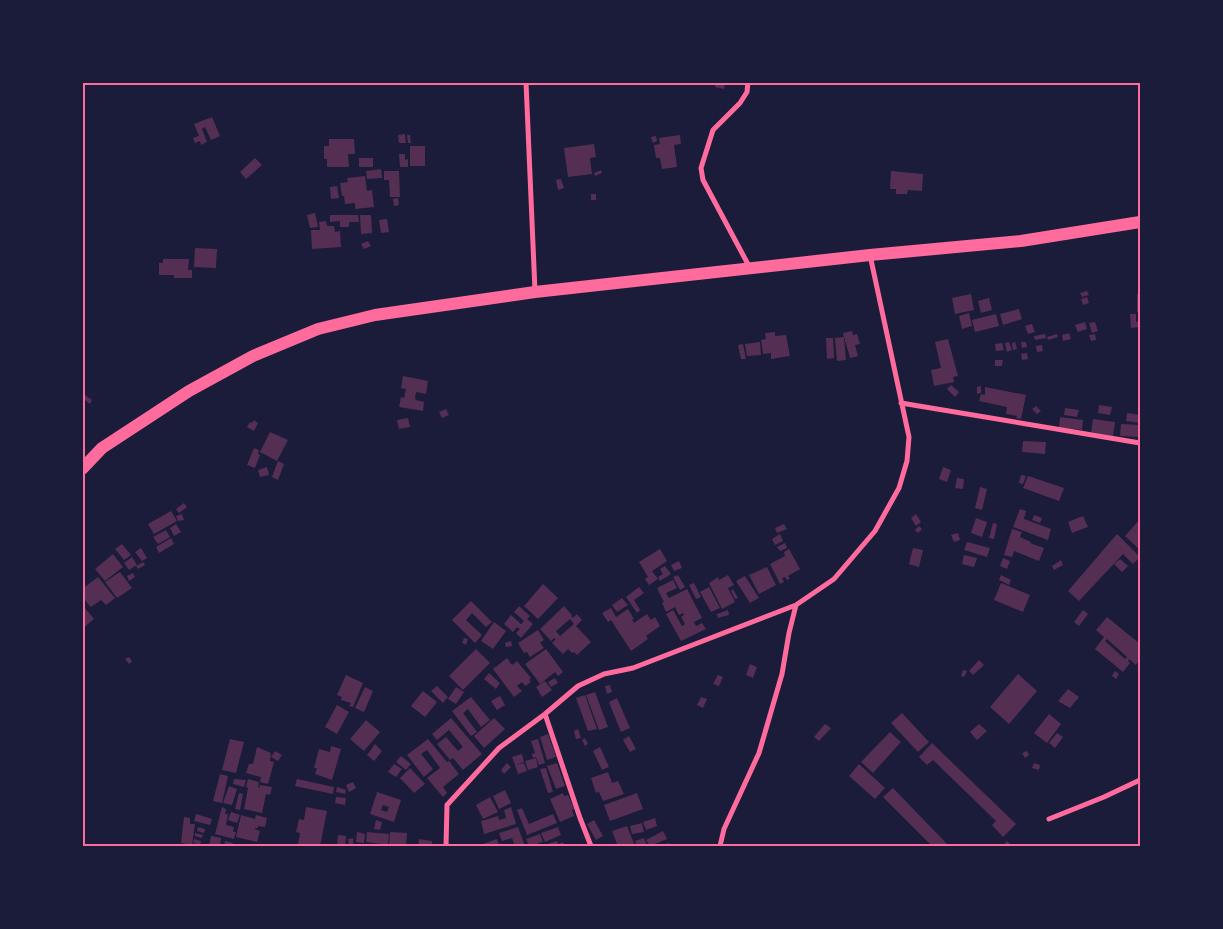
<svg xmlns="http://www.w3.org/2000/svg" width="1223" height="929" font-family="Mulish,sans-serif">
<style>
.building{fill:#542f53;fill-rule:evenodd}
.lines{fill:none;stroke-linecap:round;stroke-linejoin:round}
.minor{stroke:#ff6b9d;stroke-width:5}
.trunk{stroke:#ff6b9d;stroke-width:12}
.neatline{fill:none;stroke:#ff6b9d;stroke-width:2}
</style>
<rect width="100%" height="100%" fill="#1b1b3a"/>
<!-- building -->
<path class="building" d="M716,82H725L724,89L715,87Z
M212,117L220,136L211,140L205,127L202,129L207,142L201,145L200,141L195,143L193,138L199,136L194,124Z
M405,134L406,143H399L398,135Z
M407,135H410L411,143H408Z
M680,135L681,144L674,145L677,167L662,169L660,158H656L654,145L660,144L659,138Z
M656,136L657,141L653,143L651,137Z
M329,139H354L355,154H348L349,167H327V159H324V146H329Z
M594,144L596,157L590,158L592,174L568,177L564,148Z
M410,146H425V166H410Z
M399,154H405V160L408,159V167H400Z
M255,158L262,165L246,179L240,172Z
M359,158H373V167H359Z
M381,169L382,178L367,179L366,171Z
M601,170L602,173L595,176L594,173Z
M384,171H399L400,197H390L389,180H384Z
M891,171L923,174L922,191L908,190L907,194H896V189H890Z
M365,176L367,191L372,190L374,207L355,209V203L345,204L344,196H342L340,183L348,182L347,178Z
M561,179L564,188L558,190L556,180Z
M337,186L339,198L331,199L330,187Z
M591,194H596V200H591Z
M398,198L399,205L394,206L393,199Z
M315,213L318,227L310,228L307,215Z
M330,215H358L359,222H349V227H340V221L330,222Z
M360,215H371L372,233L361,234Z
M387,219L389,232L381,233L379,220Z
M326,221L327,226H334L335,232L340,231L341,247L312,249L311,230H320L319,222Z
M368,241L371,246L364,249L361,244Z
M195,248L217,249L216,268L194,267Z
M163,259H189L188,270H192V278H174V275H159V263H163Z
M1087,291L1089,295L1082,297L1080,293Z
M971,294L974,310L955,314L952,298Z
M1137,294H1140V312H1137Z
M1087,297L1089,303L1083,305L1081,299Z
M989,298L992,310L981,313L978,301Z
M1019,309L1022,319L1003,325L1000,314Z
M969,313L972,326L962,329L959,316Z
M996,314L999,326L975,332L972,320Z
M1130,314H1136V322L1140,321V327L1131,328Z
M1085,322L1087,329L1078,332L1075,325Z
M1095,322L1098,331L1092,333L1089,323Z
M1032,324L1035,332L1028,334L1025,326Z
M852,331L853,335L857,334L860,344L855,345L858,356L850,358L843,333Z
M775,332V336L786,335L790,356L771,359V353L763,354L761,340L766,339L765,333Z
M1069,333L1071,339L1063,341L1062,335Z
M1045,334L1046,338L1035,340L1034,336Z
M1057,334L1058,337L1048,340L1047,337Z
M1095,334L1096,340L1091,341L1089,335Z
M844,337L846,360L837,361L835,338Z
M826,338H833L834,358L827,359Z
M948,339L958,376L953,377L954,382L934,386L931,370L941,368L935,342Z
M760,342L761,355L747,356L745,344Z
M1009,342L1012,350L1007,352L1005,343Z
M1015,342L1017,349L1013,350L1012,343Z
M1021,342H1026L1027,347L1022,348Z
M1002,343L1004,350L996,351L995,344Z
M743,344L746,359H741L738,345Z
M1042,345L1043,351L1037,352L1036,346Z
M1027,353L1028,359L1022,360L1021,354Z
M995,360H1003L1002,366H995Z
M403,376L428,381L426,394L416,392L415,398L416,400L424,402L423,411L399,407L401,397L404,398L406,389L401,388Z
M951,385L959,392L955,397L947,389Z
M981,386V393L977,394V387Z
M985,387L1026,395L1021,419L1016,418L1017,416L1006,414L1007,407L979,401L981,394L985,395Z
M82,393L92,400L90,404L82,398Z
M1099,405L1112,407L1110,415L1098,413Z
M1036,406L1041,411L1037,414L1032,409Z
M1065,408L1079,410L1077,417L1064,415Z
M446,409L449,415L442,418L439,412Z
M1127,413L1140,415V423L1126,421Z
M1060,417L1083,420L1082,430L1059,428Z
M408,418L410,427L399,429L397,420Z
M1093,419L1115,422L1113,436L1091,432Z
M254,420L258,423L254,431L247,427L250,422L252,423Z
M1121,424L1140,425V437L1120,436Z
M270,432L288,440L277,461L260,452Z
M1023,441L1046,442L1045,454L1022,452Z
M254,448L259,450L258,454L260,455L255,468L247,465Z
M278,461L284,464L278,480L272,477Z
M267,467L269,475L260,477L258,470Z
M943,467L951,470L947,482L939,479Z
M1021,475L1026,476L1023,484L1019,483Z
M1028,476L1064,488L1059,501L1023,488Z
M957,478L964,479L963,489L955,488Z
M980,487L987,489L982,510L975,508Z
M184,503L187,507L179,513L176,509Z
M1020,509L1026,511L1024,519L1051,529L1048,540L1013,527Z
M171,511L177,521L154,534L148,524Z
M182,514L184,520L178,521L176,516Z
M916,514L921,522L916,526L911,518Z
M1034,515L1042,518L1040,523L1032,520Z
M1083,516L1088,527L1072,533L1068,522Z
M976,518L987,522L982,537L971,533Z
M1140,519V550L1125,536Z
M993,523L997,524L994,539L989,538Z
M176,524L181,532L174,536L170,528Z
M784,524L787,529L777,533L775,528Z
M919,526L922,529L918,533L915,530Z
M1012,529L1022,532L1020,537L1031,542L1030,543L1044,548L1039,561L1014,551L1012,557L1004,555Z
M166,530L170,537L158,544L153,537Z
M958,533L960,540L954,542L951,535Z
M780,534L783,541L775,545L772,539Z
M1117,534L1140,557L1133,564L1123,554L1079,601L1068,591Z
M171,538L174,544L159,553L156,547Z
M967,542L990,548L987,557L964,550Z
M785,543L787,548L780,551L777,547Z
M122,544L131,555L124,560L115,549Z
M141,548L147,558L142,561L135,552Z
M913,548L923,550L919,567L909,564Z
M660,549L667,561L652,571L658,579L649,585L645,579L648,577L639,562Z
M789,549L800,569L788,576L790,579L787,580L785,577L782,578L784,582L780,584L770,564L785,556L784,552Z
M113,554L123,567L105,581L95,569Z
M964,555L977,558L974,567L962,564Z
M132,557L137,565L129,570L124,563Z
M1003,558L1010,561L1007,569L1000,566Z
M1120,559L1128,566L1122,572L1114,564Z
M1061,560L1063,565L1054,570L1052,566Z
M679,561L682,568L674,571L671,565Z
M143,562L145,565L138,569L136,566Z
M665,566L671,574L660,581L658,577L663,574L660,569Z
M767,567L776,585L759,594L749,575Z
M120,572L132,588L117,598L105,582Z
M133,573L135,577L129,581L127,576Z
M678,575L685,587L680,590L673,577Z
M728,575L734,585L728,588L735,602L722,609L709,583L718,577L719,580Z
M1001,575L1011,580L1009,585L999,580Z
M745,576L759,598L750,603L736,581Z
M98,577L115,598L106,605L101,600L91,607L82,597V589Z
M673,580L677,588L666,593L669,598L687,589L702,618L694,622L696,626L702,623L706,629L681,641L666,614L673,610L682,626L685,624L681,617L684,615L683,613L679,615L675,607L666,612L662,603L664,602L657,588Z
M694,583L701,597L696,599L689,585Z
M1001,583L1030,595L1023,612L994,600Z
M543,584L558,598L538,619L524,606Z
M639,587L644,593L634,600L640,610L637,613L626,597Z
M709,587L720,608L711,612L700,592Z
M733,589L738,598L735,599L731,591Z
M622,598L628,605L617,612L612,605Z
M471,601L492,622L486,627L472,613L466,620L482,635L475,643L452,620Z
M519,606L530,616L527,619L533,624L521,638L516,633L520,629L517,627L513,632L504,624L511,615L521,624L524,621L514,612Z
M564,606L572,615L571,616L573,618L577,614L582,620L576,626L591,642L577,655L574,652L572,653L568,649L563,654L552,643L556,639L554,638L551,641L540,629ZM570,619L574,624L560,636L556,631Z
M84,607L94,619L82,629V608Z
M611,608L616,617L628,609L634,619L632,620L634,623L647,614L651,620L655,617L660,626L646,636L648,639L631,651L611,620L608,622L602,613Z
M728,610L729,615L718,618L717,614Z
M1083,610L1088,614L1079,626L1074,622Z
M1107,617L1140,644V659L1136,665L1129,659L1128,661L1130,663L1123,672L1095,649L1104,637L1096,630ZM1107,639L1127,657L1125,659L1105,641Z
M494,622L506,631L493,649L481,641Z
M538,630L544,640L540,643L544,648L530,657L527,652L524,653L518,643Z
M464,638L468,639L466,645L462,643Z
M511,641L512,646L506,647L505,643Z
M476,649L490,663L463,690L449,676Z
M546,649L563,672L558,676L555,672L540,684L525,664Z
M129,657L132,661L129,664L125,659Z
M507,658L512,665L517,661L531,678L529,680L531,682L525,686L522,682L517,686L522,691L514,697L493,669Z
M979,660L984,665L973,675L969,671Z
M750,664L757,667L753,678L746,675Z
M963,670L967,671L964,677L961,676Z
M1115,671L1119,674L1116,679L1112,676Z
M489,673L500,683L496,689L484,679Z
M1018,674L1037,691L1009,724L990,707Z
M346,675L363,683L353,707L349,706L351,703L341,700L342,697L337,695Z
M718,675L723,677L719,686L713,684Z
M555,678L558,683L551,687L548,682Z
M545,681L552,690L542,697L536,687Z
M610,685L612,692L607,694L605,686Z
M437,686L448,697L443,703L431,691Z
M365,687L373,691L364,712L355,708Z
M456,687L464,692L456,704L448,699Z
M1068,689L1079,697L1070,708L1058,701Z
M423,691L437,702L425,717L411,706Z
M595,692L608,727L599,730L586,695Z
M585,695L597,729L588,731L576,698Z
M500,696L505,705L497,710L491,701Z
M471,697L490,720L481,727L468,709L463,713L477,732L471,736L452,711Z
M701,697L707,699L703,708L697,705Z
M617,698L630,728L621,732L609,702Z
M337,705L349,712L337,734L325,727Z
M902,713L929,742L918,752L891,723Z
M1049,714L1061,724L1047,743L1034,733Z
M451,718L482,754L463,770L453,758L450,760L437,744L446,737L458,751L463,747L449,730L437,740L432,734Z
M494,718L505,729L484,748L474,736Z
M366,720L380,732L364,751L350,739Z
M825,724L831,728L819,741L814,737Z
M979,724L987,731L977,740L970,732Z
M578,729L581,738L576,739L574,731Z
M890,732L901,742L873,773L861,762Z
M1057,733L1063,737L1055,748L1049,743Z
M548,734L556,757L547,760L540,737Z
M629,736L636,749L630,752L623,740Z
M585,738L588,744L585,746L582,740Z
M230,739L244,742L236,773L222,770Z
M428,739L447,762L449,761L459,774L443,787L447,793L443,797L427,778L440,768L427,750L421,754L433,769L424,777L407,755Z
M538,739L545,763L539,765L536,757L533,758L532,754L535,753L531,741Z
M932,743L1016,824L1003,837L992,825L996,821L933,760L927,765L919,757Z
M375,744L382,751L374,761L367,755Z
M331,746L341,749L332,780L315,774L317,768H314L319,749L330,752Z
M257,747L271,753L270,761L274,762L268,784L260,782L261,777L246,773L249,764H253Z
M600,747L609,767L602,770L593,751Z
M275,751L282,755L278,761L271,757Z
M1027,751L1029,755L1025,758L1022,753Z
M522,754L524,762L515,765L512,757Z
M401,756L411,764L406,770L396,762Z
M536,758L538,767L528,770L525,761Z
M507,763L511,767L504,774L501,770Z
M524,763L527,771L518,774L515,765Z
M557,763L565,786L556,789L547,766Z
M1034,763L1040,765L1039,770L1032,768Z
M394,764L402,769L396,777L388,772Z
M859,764L885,788L875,799L849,776Z
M410,768L425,784L414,793L400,778Z
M546,768L553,792L548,793L540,769Z
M608,772L612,783L618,781L624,794L603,801L599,792L596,793L591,778Z
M220,774L228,776L222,803L213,801Z
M234,779L246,780L244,787L233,784Z
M248,779L259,782L258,788H259L260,785L272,787L270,795L266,794L262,813L244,809L248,788L246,787Z
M297,779L334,787L333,794L295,786Z
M353,782L356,788L349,792L346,785Z
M229,786L237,789L232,805L223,803Z
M337,787L346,790L345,794L336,792Z
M893,788L949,846H932L883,797Z
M505,790L511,803L499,809L493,796Z
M377,792L401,800L394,822L370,814ZM383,805L389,807L387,812L381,810Z
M239,793L243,794L240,810L235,809Z
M563,793L564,796L568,795L574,809L572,810L574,816L560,822L550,799Z
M637,793L643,809L610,821L604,805Z
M336,797L346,798L345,805L335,803Z
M490,797L498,812L483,819L476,805Z
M222,807L226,809L225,814H228L226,825L234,827L233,832H236L234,839L215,834Z
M306,807L327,811L320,846L298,844L300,833L296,832L299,819L304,820Z
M511,807L516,824L484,834L481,821L498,816L499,820L506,818L504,810Z
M522,808L529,824L553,814L557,823L527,835L517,810Z
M231,812L240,815L237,823L228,820Z
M196,814L212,819L210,825L194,821Z
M241,815L255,819L256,815L267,818L265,827L258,826V828H255V829L260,831L257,842L236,837Z
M184,817L190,818V824H195L192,845L181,843Z
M655,818L657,826L646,830L643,822Z
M376,820L382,822L380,830L374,829Z
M594,820L603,836L596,840L587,824Z
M642,823L644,832L632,834L630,826Z
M627,826L635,846H612L617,844L612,831Z
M198,827L205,829L204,833L197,831Z
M518,827L525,846H508L514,844L512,838L502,841L499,833Z
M558,827L561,835L545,842L541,833Z
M663,831L667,839L650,846L646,840Z
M357,832L365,834L364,843L356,842Z
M367,832L389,834L388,845L366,842Z
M390,832L407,833L406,846H389Z
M195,833L203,835L202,838L195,836Z
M540,834L543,842L538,843L539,846H529L526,839Z
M338,835L346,836L345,846H337Z
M211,836L221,838L220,846H209Z
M353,838V846H349L348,839Z
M644,838L647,846H637L635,841Z
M194,839L201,841L200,845L193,843Z
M419,839L432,841V846H418Z
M497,839L499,846H477Z
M225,841L233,843L231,846L224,845Z
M557,841L558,844L563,842L564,846H541Z
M1007,841L1012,846H1002Z
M669,843L670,846H658Z"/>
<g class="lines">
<!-- minor -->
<path class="minor" d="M526,82L535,291
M748,82L747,92L740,103L713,130L701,168L703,180L750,268
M901,403L1140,443
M545,714L580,818L591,846
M1049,819L1104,797L1140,780
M446,846L447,805L499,748L545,714L578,686L604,674L633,668L796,605L834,579L875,531L899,488L907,461L909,437L870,255
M720,846L724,829L759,753L782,674L789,633L796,605"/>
<!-- trunk -->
<path class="trunk" d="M82,469L102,448L189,391L253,356L318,329L375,315L535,292L870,255L1021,241L1140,222"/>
</g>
<!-- border -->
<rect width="1223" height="929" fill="none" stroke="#1b1b3a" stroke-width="168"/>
<rect x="84" y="84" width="1055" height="761" class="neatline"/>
</svg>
